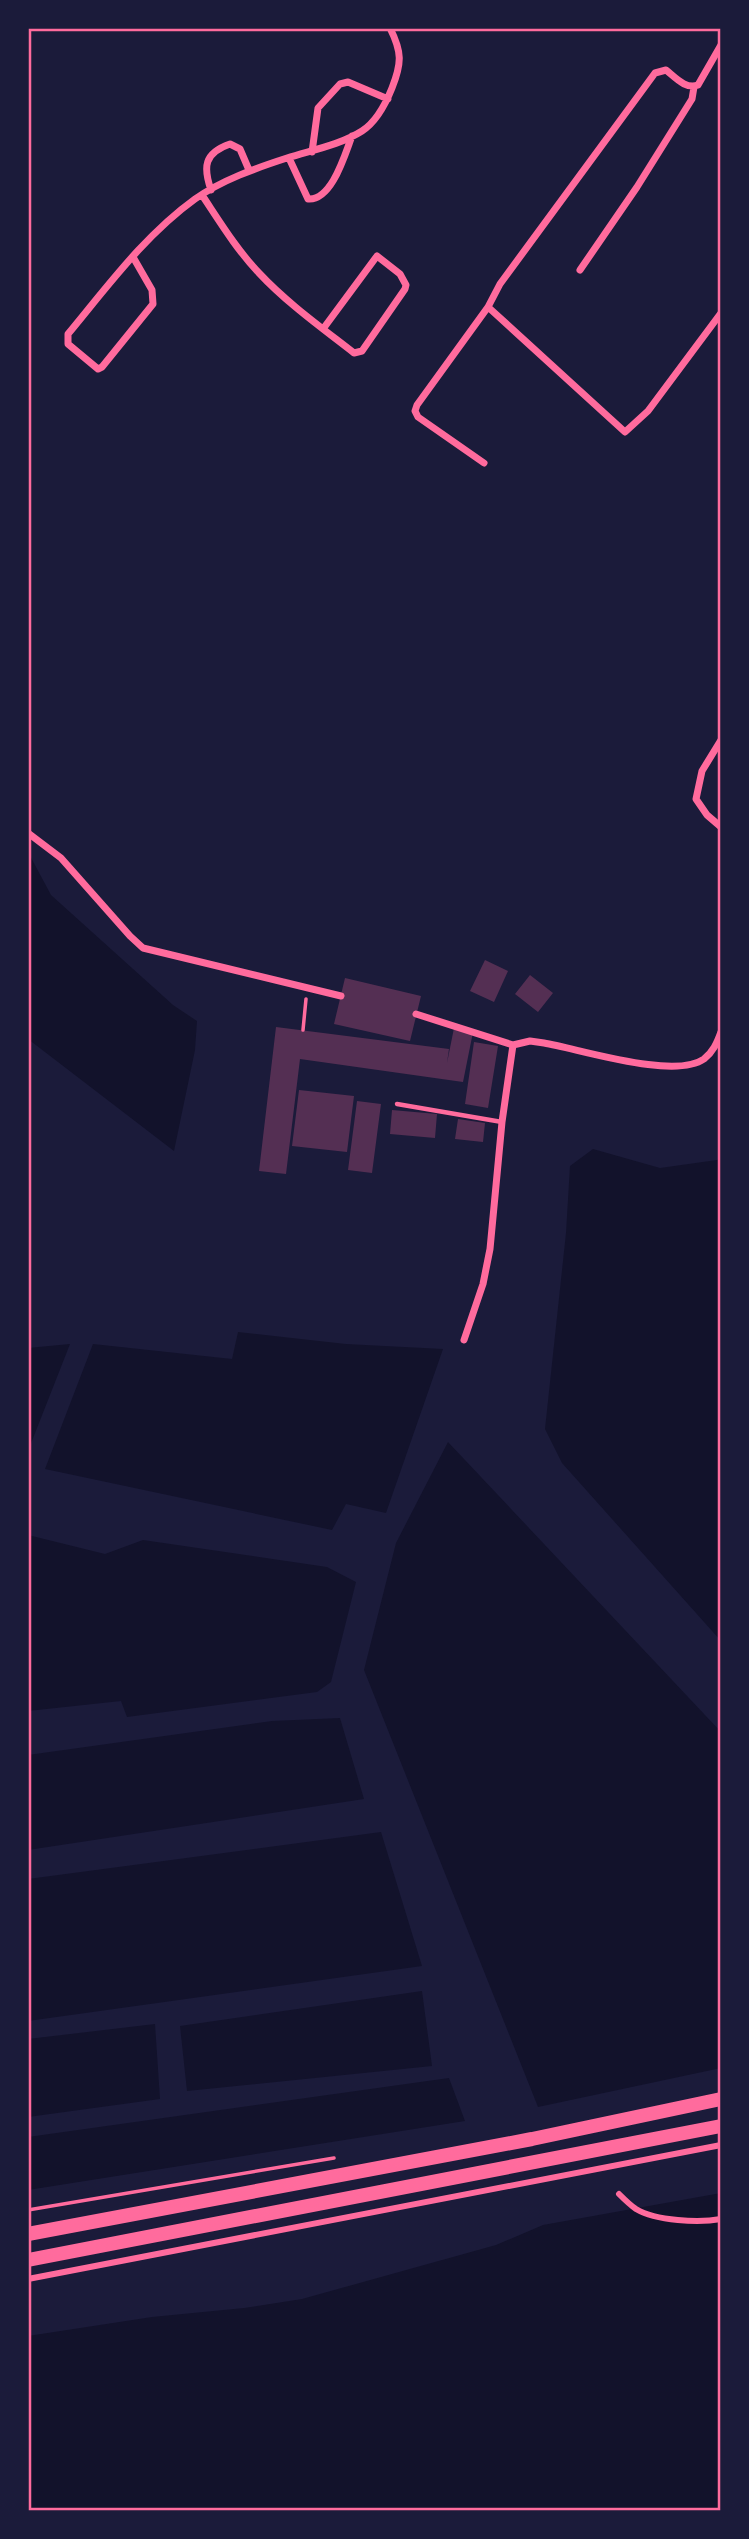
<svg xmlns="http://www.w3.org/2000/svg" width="749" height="2539" font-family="'Noto Sans',sans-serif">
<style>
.water{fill:#12122b}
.building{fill:#542f53}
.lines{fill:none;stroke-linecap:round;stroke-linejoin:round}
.path{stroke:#ff6b9d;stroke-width:3.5}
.service{stroke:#ff6b9d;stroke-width:4.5}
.pedestrian{stroke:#ff6b9d;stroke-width:6}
.minor{stroke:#ff6b9d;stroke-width:7}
.secondary{stroke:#ff6b9d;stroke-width:14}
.neatline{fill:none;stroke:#ff6b9d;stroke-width:2.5}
</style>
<rect width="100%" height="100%" fill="#1b1b3a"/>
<!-- water -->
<path class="water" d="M28,852L51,895L173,1005L197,1021L195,1050L174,1151L28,1039Z
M593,1149L660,1168L717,1160L721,1158V1641L562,1463L545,1429L566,1233L570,1166Z
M238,1332L346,1344L443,1349L386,1513L346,1504L332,1530L45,1469L93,1344L232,1359Z
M70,1344L28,1451V1348Z
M448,1442L721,1732V2068L538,2107L364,1670L396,1543Z
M28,1535L105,1554L143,1540L327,1567L356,1582L331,1682L317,1692L127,1717L121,1701L28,1711Z
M340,1718L364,1799L28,1850V1755L272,1721Z
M381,1832L422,1966L28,2021V1879Z
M422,1991L432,2066L187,2091L180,2026Z
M155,2024L160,2099L28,2117V2039Z
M449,2078L465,2121L28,2190V2137Z
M721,2193V2511H28V2336L152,2317L244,2308L302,2299L496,2245L543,2225Z"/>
<!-- building -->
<path class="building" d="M485,960L508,971L494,1002L470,991Z
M530,975L553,993L538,1012L515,994Z
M345,978L421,996L410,1041L334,1024Z
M276,1027L449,1049L447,1063L454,1028L473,1032L463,1082L300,1059L286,1174L259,1171Z
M474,1042L498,1046L488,1108L465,1104Z
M299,1090L354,1096L347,1152L292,1146Z
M357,1101L381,1104L372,1173L348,1170Z
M392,1110L437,1114L435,1138L390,1134Z
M458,1119L485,1123L483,1142L455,1139Z"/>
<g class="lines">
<!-- path -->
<path class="path" d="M303,1030L306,999
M28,2210L334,2158"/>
<!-- service -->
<path class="service" d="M397,1104L502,1122"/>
<!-- pedestrian -->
<path class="pedestrian" d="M619,2194C624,2199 630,2205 636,2209C656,2221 699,2223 721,2219
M28,2279L721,2145"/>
<!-- minor -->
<path class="minor" d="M312,152L318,108L340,84L348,82L388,99
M289,158L308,199C332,201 345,154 352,136
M211,190C203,167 204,153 230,144L240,149L249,170
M202,195C220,222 237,250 259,273C287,303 322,328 354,353L362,351L405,289L406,285L400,274L377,256L323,329
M133,257L152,290L153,304L102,367L98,369L68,344V334C107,287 145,235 195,199C222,180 256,168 287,158C312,150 340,145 362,131C376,122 386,103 392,88C402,63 402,52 390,28
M580,270L637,187L692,99L694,87
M488,307L625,432L648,411L721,313
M484,463L418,417L415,411L417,405L488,307L500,284L655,73L666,70C675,77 686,90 698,85L721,45
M721,740L702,771L696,799L707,815L721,827
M28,833L61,858L130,936L143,948L341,996
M416,1014L513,1045L502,1122L490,1249L483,1284L464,1340
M513,1045L530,1041L544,1043C580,1049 674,1080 704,1059C713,1052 717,1043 721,1032"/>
<!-- secondary -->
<path class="secondary" d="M28,2234L532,2139L721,2099
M28,2260L721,2126"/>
</g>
<!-- border -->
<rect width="749" height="2539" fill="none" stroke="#1b1b3a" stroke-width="60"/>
<rect x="30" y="30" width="689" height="2479" class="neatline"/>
</svg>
